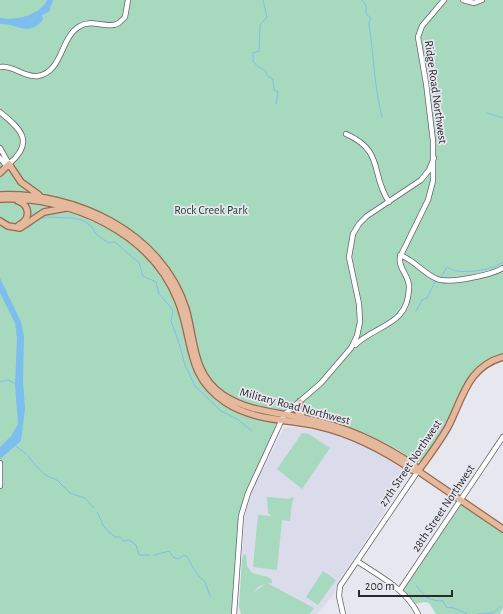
<svg xmlns="http://www.w3.org/2000/svg" width="503" height="614" font-family="'Alegreya Sans',sans-serif">
<style>
.built{fill:#dadbeb}
.green{fill:#a7d9be}
.water{fill:#7ebeef}
.lines{fill:none;stroke-linecap:round;stroke-linejoin:round}
.stream{stroke:#7ebeef;stroke-width:1}
.minor-casing{stroke:#64646b;stroke-width:6}
.major-casing{stroke:#98694c;stroke-width:8}
.minor{stroke:#fff;stroke-width:4.5}
.major{stroke:#e5b99e;stroke-width:5.5}
.labels{text-anchor:middle;stroke-width:3.5;stroke-linejoin:round;paint-order:stroke}
.street-label{font-size:12px;fill:#29292c;stroke:#e7e7f0}
.park-label{font-size:12px;fill:#193c2c;stroke:#e7e7f0}
</style>
<rect width="100%" height="100%" fill="#e7e7f0"/>
<!-- built -->
<path class="built" d="M288,427L317,430L352,440L378,452L409,474L338,582L334,594L317,614H259L240,605L244,520L250,494L284,428Z"/>
<!-- green -->
<path class="green" d="M0,0H503V355C469,360 460,398 447,424C440,437 430,449 422,460L417,463C392,443 360,430 330,422C313,418 297,415 281,410L274,431L242,506L232,614H0Z
M302,433L309,434L330,448L302,489L277,469Z
M267,497L289,499L292,497L294,499L292,502L290,521L282,520L277,570L253,567L258,515L272,516L268,513Z
M461,505L503,533V608L500,614H436L429,603L424,602L415,604L403,589Z
M244,554L246,555L247,566L252,573L268,577L272,580V583C265,584 259,584 254,592L267,583L314,608L310,614H241L239,607L242,558Z
M323,571L336,580L318,605L306,597Z"/>
<!-- water -->
<path class="water" d="M47,0H53L49,12L42,15L43,20C27,38 19,23 0,24V18C16,21 40,15 47,0Z
M0,278L21,322L24,336L23,381L25,409L21,441L0,459V447L11,436L18,424L15,385L17,338L15,323L0,293Z"/>
<g class="lines">
<!-- stream -->
<path class="stream" d="M263,0L267,17L260,25L259,51L253,53V61L258,67L265,70L267,75L273,80L274,90L278,92L276,104
M362,0L366,6V14L371,18L369,24C374,56 374,86 382,117
M487,113L503,118
M28,228L39,219L46,217L72,218L82,220L91,226L97,235L109,243L115,242L139,263L143,276L156,282L159,294L173,310L171,321L179,343L185,365L195,386L221,411L237,419L252,431
M442,276L447,267C450,268 454,271 456,271C468,273 494,270 503,262
M416,311L422,300L427,298L435,282
M0,382L8,380L16,384
M16,446L26,454
M28,456L37,467L47,476L57,480L70,493L85,498L94,508
M97,512L104,527L115,537H120L123,541L129,540L136,545L139,555H150
M154,555L169,551L174,558L178,559L184,555L187,557L197,574L205,582L210,596
M416,585C424,596 428,601 443,601L446,607L454,608L467,614
M477,614L493,613L501,606"/>
<defs>
<path id="minor" d="M463,0L474,3L482,0
M0,67C14,65 24,78 38,76C63,72 60,37 80,26C93,18 107,30 119,23L125,17L128,0
M0,112C21,129 35,142 9,164
M346,134C385,151 370,174 389,202
M0,148L9,164
M0,158L5,164H9
M400,255C414,260 423,273 437,279C449,284 492,275 503,268
M355,345C377,324 408,326 409,288C410,276 398,269 400,257L428,200L433,181V141L426,83L418,37L422,26L444,0
M0,463V486
M357,561C379,576 406,589 418,614
M400,590L503,437
M234,614L241,516L248,493L284,415L321,383L351,348L357,336L360,322L359,304L349,257L353,234L359,224L367,216L421,180L429,170L434,158
M343,614L339,596L340,586L418,471"/>
<path id="major" d="M0,173L9,164L21,182L39,195
M0,195C75,192 162,232 186,309C195,340 192,374 223,395C247,411 275,412 303,418C344,426 382,443 416,467L418,471
M0,199C70,196 151,232 178,301C194,341 185,375 225,402C253,421 287,419 318,426C353,434 385,451 414,471H418L503,529
M18,201C30,205 31,219 19,225
M0,221L8,226L20,228L44,212L66,208
M300,402L297,410L303,418
M418,471C428,457 439,443 448,427C463,398 467,367 503,357"/>
</defs>
<!-- minor casing -->
<use href="#minor" class="minor-casing"/>
<!-- major casing -->
<use href="#major" class="major-casing"/>
<!-- minor -->
<use href="#minor" class="minor"/>
<!-- major -->
<use href="#major" class="major"/>
</g>
<g class="labels">
<!-- street labels -->
<g class="street-label">
<text transform="translate(436 92) rotate(82)" y="4">Ridge Road Northwest</text>
<text transform="translate(295 406) rotate(15)" y="4">Military Road Northwest</text>
<text transform="translate(410 463) rotate(-56)" y="4">27th Street Northwest</text>
<text transform="translate(443 508) rotate(-56)" y="4">28th Street Northwest</text>
</g>
<!-- park labels -->
<g class="park-label">
<text x="211" y="214">Rock Creek Park</text>
</g>
</g>
<!-- scale -->
<path d="M359 590v6h93v-6" fill="none" stroke="#29292c" stroke-width="2"/>
<text x="365" y="590" font-size="12" fill="#29292c" stroke="#e7e7f0" stroke-width="3" paint-order="stroke">200 m</text>
</svg>
